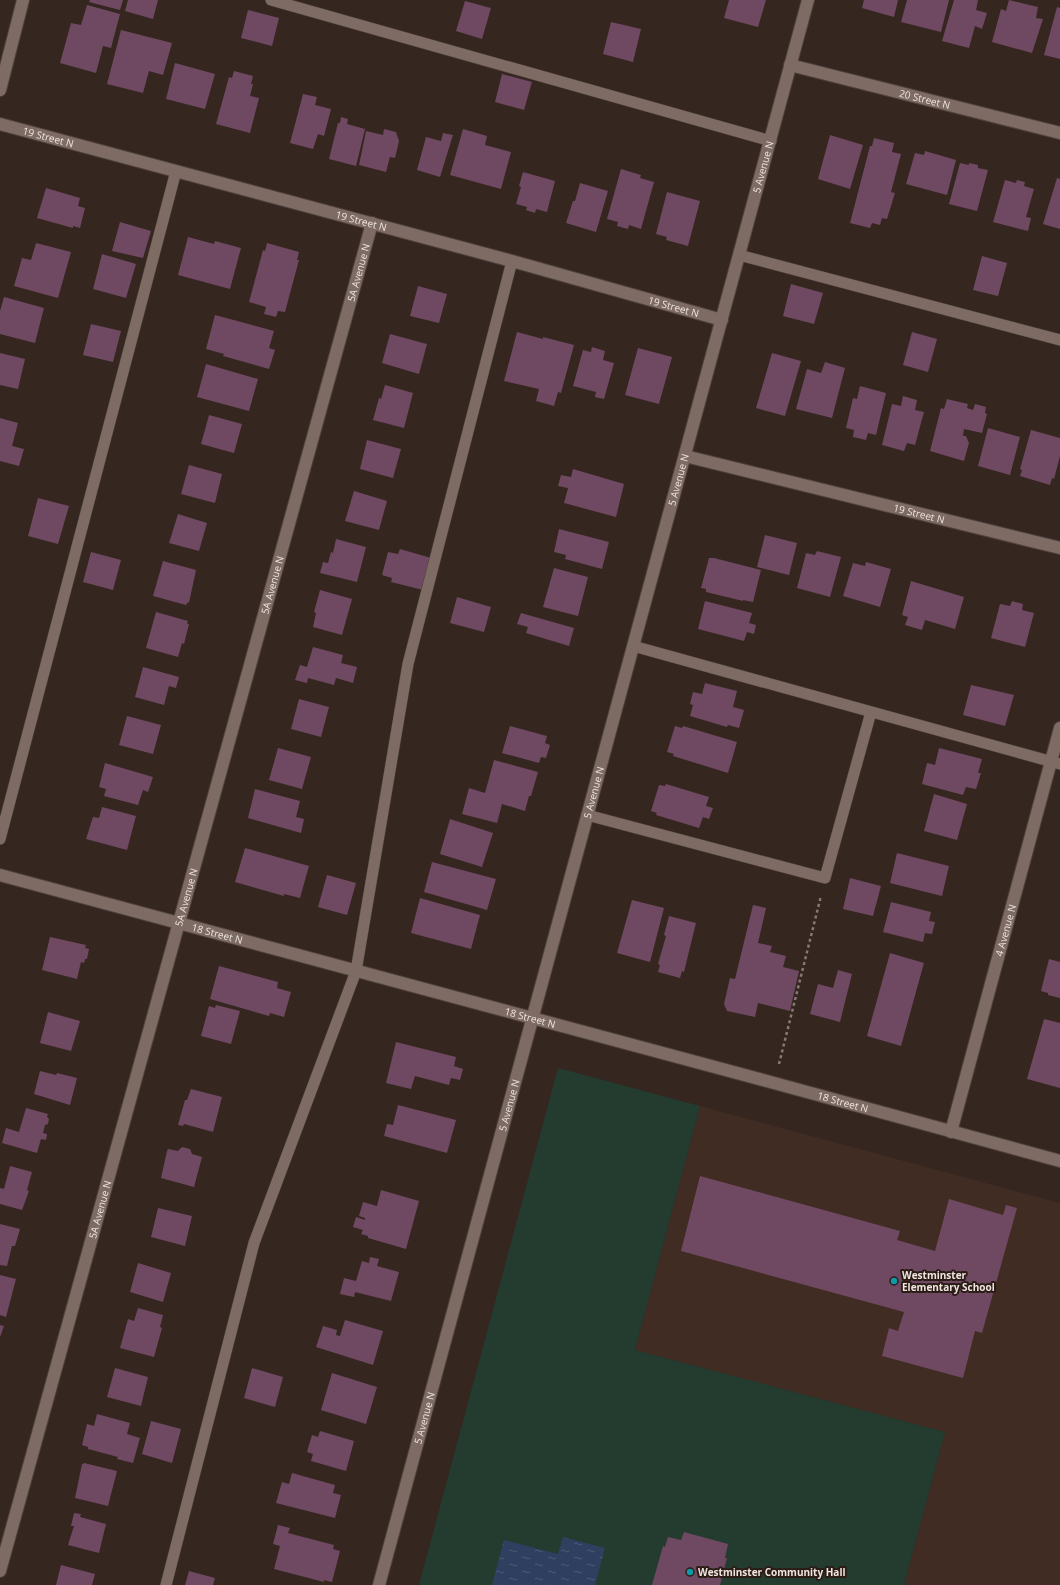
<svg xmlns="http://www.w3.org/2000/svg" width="1060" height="1585" font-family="'Open Sans',sans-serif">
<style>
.built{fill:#412c23}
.park{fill:#233c2f}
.water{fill:url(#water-ripples)}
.building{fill:#6f4961}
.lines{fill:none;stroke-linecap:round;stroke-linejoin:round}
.lane-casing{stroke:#4f413d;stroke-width:12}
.street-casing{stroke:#4f413d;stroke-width:14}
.secondary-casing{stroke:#4f413d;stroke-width:14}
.path{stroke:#877a75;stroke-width:2.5;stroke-dasharray:3 3;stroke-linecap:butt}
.lane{stroke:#7d6b64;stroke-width:11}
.street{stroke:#7d6b64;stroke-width:12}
.secondary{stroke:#7d6b64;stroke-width:12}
.culture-dot{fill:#0f9aa8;stroke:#2b1c16;stroke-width:1.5}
.labels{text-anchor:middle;stroke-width:4;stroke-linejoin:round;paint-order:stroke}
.street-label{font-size:10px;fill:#efe4e0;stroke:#2b1c16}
.poi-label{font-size:10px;font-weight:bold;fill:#efe4e0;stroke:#2b1c16;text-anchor:start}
</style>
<defs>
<pattern id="water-ripples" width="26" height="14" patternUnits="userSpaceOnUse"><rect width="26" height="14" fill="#2e3f60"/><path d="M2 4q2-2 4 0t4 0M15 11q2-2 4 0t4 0" fill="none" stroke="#4d5b76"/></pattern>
</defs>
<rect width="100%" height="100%" fill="#352620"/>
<!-- built -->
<path class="built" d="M700,1106L1060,1203V1585H904L945,1432L635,1350Z"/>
<!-- park -->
<path class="park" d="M558,1068L700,1106L635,1350L945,1432L904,1585H419Z"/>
<!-- water -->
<path class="water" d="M563,1537L605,1548L595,1585H492L504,1540L558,1554Z"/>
<!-- building -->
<path class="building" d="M90,0H123L120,10L89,2Z
M128,0H158L153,19L125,11Z
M729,0H766L758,27L724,18Z
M864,0H898L894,17L862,8Z
M907,0H949L941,32L901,22Z
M954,0H978L976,10L987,13L982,29L975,26L969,48L942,41Z
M1009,0L1038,7L1036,18L1043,19L1032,53L992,42L1001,9L1006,11Z
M465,1L491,8L482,39L456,31Z
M87,5L120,14L111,48L103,46L96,73L60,63L71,23L81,25Z
M1057,7L1060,8V59L1044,55Z
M248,10L279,18L272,46L241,38Z
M611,22L641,29L633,62L603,54Z
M121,30L172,43L163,75L149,71L143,93L107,84Z
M175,63L215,74L205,109L166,99Z
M234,71L253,76L251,84H253L250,96L259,98L250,133L216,124L229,77L232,78Z
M502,74L532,82L524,110L495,102Z
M303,94L317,97L315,105L331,109L324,136L318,134L313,149L290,143Z
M341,117L348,119L347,124L365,129L356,166L329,159L338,123H340Z
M384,129L396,132L399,141L395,158L390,157L386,172L359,165L366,131L383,135Z
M463,129L487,136L485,145L511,152L501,189L450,175Z
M443,133L453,135L440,177L417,170L426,137L441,141Z
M830,135L863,145L850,189L818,179Z
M874,138L894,143L892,152L901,154L891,192L895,193L887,219L882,218L880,225L872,223L870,228L850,223L870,146H872Z
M925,151L956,160L947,195L906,184L915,153L924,155Z
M960,163L969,165V163L978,165V168L988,170L977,211L949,204Z
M621,169L641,175L640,178L654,182L641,229L629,225L628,229L617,226L618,222L607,219Z
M523,172L555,181L547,212L536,209L535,213L526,210L527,207L516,204L521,187L519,186Z
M1057,178L1060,179V229L1043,224Z
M1005,180L1016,183L1017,180L1025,182L1024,186L1034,189L1026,217L1031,218L1028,231L993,222Z
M580,183L608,191L596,232L566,223L573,201H575Z
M46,188L80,198L78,206L85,208L80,228L73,226V228L37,218Z
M667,192L700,201L688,246L666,240L667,237L656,234Z
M120,222L151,231L143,258L112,251Z
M188,237L214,244L215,241L241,248L230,289L178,275Z
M36,243L71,252L58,298L14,286L22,258L31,260Z
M267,243L299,252L297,260H299L285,312L278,311L276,317L264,314L266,307L249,302L263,250L265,251Z
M102,254L136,264L126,298L93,289Z
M982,256L1007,263L998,296L973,290Z
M791,284L823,293L814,324L783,316Z
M418,286L447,294L439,323L410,316Z
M4,297L44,308L35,343L0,334V311Z
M215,315L274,331L269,348L275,350L269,369L223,356L224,354L206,349Z
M91,324L121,331L113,362L83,355Z
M517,332L543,339V337L574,345L561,393L558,392L554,406L536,401L539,389L504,381Z
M912,332L937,339L928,372L903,365Z
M390,334L427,344L419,374L382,363Z
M592,347L605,351L603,360L614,363L604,399L595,397L596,392L573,386L583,350L591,352Z
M638,348L672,357L659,404L625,395Z
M0,353L25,359L18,389L0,385Z
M772,353L801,361L785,416L756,408Z
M825,362L845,368L832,418L796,409L807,369L821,373Z
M206,364L258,379L249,411L197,397Z
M385,385L413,393L404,428L373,420L379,398L381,399Z
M860,386L886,393L876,435L868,433L866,440L853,437L854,430L846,428L853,398L857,399Z
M903,396L917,400L915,410L924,412L915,445L907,443L904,451L882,445L892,404L901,406Z
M947,399L968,404L967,408L973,410L975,404L986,407L985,413L987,414L982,433L964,429L963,436H966L969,443L964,461L930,451L941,408L944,409Z
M209,415L242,424L234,453L201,444Z
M0,418L18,423L12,446L24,449L19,466L0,461Z
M988,428L1020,437L1010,475L978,466Z
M1031,430L1060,438V456L1054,479L1052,478L1050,485L1020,476L1022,470L1020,469Z
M367,440L401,449L393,478L360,469Z
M189,465L222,474L215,503L181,494Z
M573,469L624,484L616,517L564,503L568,488L558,486L561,475L571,477Z
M354,491L387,501L379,530L345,521Z
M38,498L69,506L58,544L28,536Z
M178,514L207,523L199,551L169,543Z
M559,529L609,542L602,569L565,559L566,555L554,552Z
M765,535L797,543L789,575L757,567Z
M336,539L366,547L357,582L320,573L323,562L328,563L331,552L333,553Z
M400,549L431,558L423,590L391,582L392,578L382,575L388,552L398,554Z
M817,551L841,557L830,597L797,588L806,553L815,555Z
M91,552L121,560L113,590L83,582Z
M709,558H714L761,570L753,602L743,600V601L706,592V589L701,588Z
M163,561L196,570L189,603L188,602L186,605L153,596Z
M866,562L891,569L880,607L843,596L853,563L865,566Z
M554,568L588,577L578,616L543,607Z
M911,581L964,597L955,629L925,620L922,630L905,625L908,617L902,615Z
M320,590L352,599L342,635L313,627L316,613L314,612Z
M457,597L491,607L484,632L450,623Z
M705,601L752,613L749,623L756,625L754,634L747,632L744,641L698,629Z
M1012,601L1023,604L1022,610L1034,613L1025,647L991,638L1000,604L1010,606Z
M156,612L188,621L187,624H189L184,644L182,643L178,657L146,648Z
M521,613L574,628L569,646L526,633L528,627L517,624Z
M313,647L343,655L341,663L357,667L353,683L336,678L334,685L308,678L307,683L295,680L300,665L307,667Z
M143,667L179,677L176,688L169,686L164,705L135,697Z
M705,683L737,691L733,707L744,710L739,728L728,725L727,727L690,716L693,705L690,704L693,692L702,694Z
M971,685L1014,695L1005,726L963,715Z
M299,699L329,707L321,737L291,729Z
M127,716L161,725L153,754L119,745Z
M510,726L547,736L545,743L550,745L546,758L541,757L539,763L502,753Z
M675,726L682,728L683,726L737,742L728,773L673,756L674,754L667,752Z
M278,748L311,757L302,789L269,780Z
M939,748L982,759L978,773H981L976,789L966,787L963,795L922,784L927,763L935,765Z
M494,760L538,772L531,796H529L525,811L502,804L497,823L462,814L469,788L485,793Z
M105,763L153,777L148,792L143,790L138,805L104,796L106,789L99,787Z
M666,784L709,797L706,806L713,808L709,819L703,817L699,828L656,815L657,813L651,811L659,785L665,786Z
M255,789L300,801L296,817L304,819L301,833L248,818Z
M934,794L967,804L957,840L924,831Z
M102,807L136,816L127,850L86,839L93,817L99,818Z
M450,819L493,833L482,867L440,854Z
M245,848L309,866L300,898L284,894V896L235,882Z
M897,853L949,866L942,896L890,883Z
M432,862L496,879L487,910L424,892Z
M327,875L356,883L347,915L318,907Z
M850,878L881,886L873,916L843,909Z
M420,898L480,915L471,949L411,933Z
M632,900L664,908L650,962L617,953Z
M891,902L931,912L929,921L935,922L932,934L925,933L923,942L883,932Z
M753,905L766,908L758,943L772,946L770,952L786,956L783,967L799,971L790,1011L758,1003L755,1017L727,1011L724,1004L730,978L735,979Z
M669,916L696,923L684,972L682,971L680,978L658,972L660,965L658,964L666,936L664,935Z
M50,937L86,945L85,948L89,949L87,959H85L84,963L81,962L77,979L42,970Z
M890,953L924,963L901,1046L867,1036Z
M1049,959L1060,962V998L1048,995V993L1041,991Z
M219,966L278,982L277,988L291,992L284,1017L270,1013L269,1016L210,999Z
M838,970L852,974L840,1022L810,1014L818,984L833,988Z
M216,1005L240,1011L231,1044L201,1036L209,1006L215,1008Z
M48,1012L80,1021L71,1051L40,1043Z
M1044,1019L1060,1023V1088L1027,1079Z
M396,1042L456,1057L454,1066L463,1069L460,1080L451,1078L449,1085L415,1076L411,1089L386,1083Z
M40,1071L56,1075L57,1073L77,1078L70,1105L34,1094Z
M191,1089L222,1097L213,1132L184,1124L183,1126L178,1125L185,1100H187Z
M398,1105L456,1120L447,1153L384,1136L387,1124L393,1125Z
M26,1108L48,1114L47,1117L49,1119L48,1124L45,1125L43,1133L47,1134L46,1140L41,1139L37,1153L2,1143L6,1128L19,1132Z
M182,1147L190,1149L192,1154L202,1157L194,1187L161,1178L167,1151L168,1149L178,1151Z
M10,1166L32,1172L27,1190L29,1191L22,1210L0,1204V1188L4,1189Z
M700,1176L900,1231L897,1240L935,1251L949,1199L1003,1215L1006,1205L1017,1208L982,1333L975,1331L963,1378L882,1356L889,1328L898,1331L904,1312L681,1251Z
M381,1190L419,1201L406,1249L368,1238V1236L361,1234L363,1230L353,1227L356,1217L365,1220V1218L359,1216L363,1202L377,1206Z
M158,1208L192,1216L185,1246L151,1237Z
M0,1224L20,1229L15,1246H12L7,1266L0,1265Z
M370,1257L379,1259L377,1266L399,1272L391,1301L355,1292L354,1297L340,1294L344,1278L356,1281L362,1261L369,1263Z
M138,1263L171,1273L163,1302L130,1292Z
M0,1275L16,1279L6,1317L0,1315Z
M138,1308L163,1315L160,1327L162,1328L154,1357L120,1348L128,1319L134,1321Z
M345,1320L383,1331L373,1365L316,1347L323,1326L337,1330L336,1335L340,1336Z
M0,1325L4,1326L0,1337Z
M115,1368L148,1377L141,1406L107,1397Z
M252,1368L283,1377L275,1407L244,1398Z
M332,1373L377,1387L366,1424L321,1410Z
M97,1414L130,1423L127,1434L140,1438L133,1463L117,1459L118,1457L88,1449V1447L82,1445L87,1424L94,1426Z
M151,1421L181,1429L172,1463L142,1454Z
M320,1431L354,1441L346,1471L311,1461L313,1454L307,1452L312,1435L318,1437Z
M84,1463L117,1471L108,1506L75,1498L82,1464H83Z
M292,1473L335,1485L333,1493L341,1495L335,1518L276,1503L282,1482L289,1484Z
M74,1513L81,1514L80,1517L106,1524L99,1553L68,1545L74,1526H71Z
M278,1525L290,1528L288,1533L334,1545L333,1549L340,1551L332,1582L324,1580V1582L274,1569L280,1546L273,1544Z
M684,1532L728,1544L725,1558H727L720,1585H652L663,1546L665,1547L668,1537L681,1540Z
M61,1565L95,1574L92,1585H56Z
M189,1571L215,1578L213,1585H185Z"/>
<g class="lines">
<defs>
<path id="lane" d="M271,0L771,141
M739,255L1060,340
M633,646L1060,764
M587,815L825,878L871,712
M0,839L176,171
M166,1585L254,1243L356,971L408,664L512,261"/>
<g id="street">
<path id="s1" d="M790,65L1060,133"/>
<path d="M0,90L23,0"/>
<path id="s2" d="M0,124L512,261L722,320"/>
<path id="s3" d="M685,456L1060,548"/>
<path id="s4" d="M0,875L774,1083L1060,1161"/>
<path id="s5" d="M951,1132L1060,728"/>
<path id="s6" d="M0,1571L372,223"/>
</g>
<g id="secondary">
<path id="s7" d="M379,1585L808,0"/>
</g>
</defs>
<!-- lane casing -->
<use href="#lane" class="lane-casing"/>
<!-- street casing -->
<use href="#street" class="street-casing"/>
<!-- secondary casing -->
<use href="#secondary" class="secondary-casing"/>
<!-- path -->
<path class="path" d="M779,1064L821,896"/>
<!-- lane -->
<use href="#lane" class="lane"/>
<!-- street -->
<use href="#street" class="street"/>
<!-- secondary -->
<use href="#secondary" class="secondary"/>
</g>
<!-- markers -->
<g class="culture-dot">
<circle cx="894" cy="1281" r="4"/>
<circle cx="690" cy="1572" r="4"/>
</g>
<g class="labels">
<!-- street labels -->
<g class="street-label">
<text dy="4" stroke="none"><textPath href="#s1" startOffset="139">20 Street N</textPath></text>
<text dy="4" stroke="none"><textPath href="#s2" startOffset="50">19 Street N</textPath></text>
<text dy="4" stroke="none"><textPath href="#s7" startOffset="1469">5 Avenue N</textPath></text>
<text dy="4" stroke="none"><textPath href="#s2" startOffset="374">19 Street N</textPath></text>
<text dy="4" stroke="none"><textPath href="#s6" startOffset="1347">5A Avenue N</textPath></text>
<text dy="4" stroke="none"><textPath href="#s2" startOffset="698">19 Street N</textPath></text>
<text dy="4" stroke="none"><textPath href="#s7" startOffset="1145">5 Avenue N</textPath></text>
<text dy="4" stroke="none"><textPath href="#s3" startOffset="241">19 Street N</textPath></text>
<text dy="4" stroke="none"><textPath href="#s6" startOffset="1023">5A Avenue N</textPath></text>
<text dy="4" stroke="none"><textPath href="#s7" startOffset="821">5 Avenue N</textPath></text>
<text dy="4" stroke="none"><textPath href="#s6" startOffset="699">5A Avenue N</textPath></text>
<text dy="4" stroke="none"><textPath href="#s5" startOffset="209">4 Avenue N</textPath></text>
<text dy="4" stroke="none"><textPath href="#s4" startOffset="225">18 Street N</textPath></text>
<text dy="4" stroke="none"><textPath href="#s4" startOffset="549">18 Street N</textPath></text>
<text dy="4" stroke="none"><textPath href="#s4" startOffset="873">18 Street N</textPath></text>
<text dy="4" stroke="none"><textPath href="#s7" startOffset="497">5 Avenue N</textPath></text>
<text dy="4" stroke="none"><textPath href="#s6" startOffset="375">5A Avenue N</textPath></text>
<text dy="4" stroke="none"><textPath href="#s7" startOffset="173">5 Avenue N</textPath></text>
</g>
<!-- poi labels -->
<g class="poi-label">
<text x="902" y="1279">Westminster<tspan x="902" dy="12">Elementary School</tspan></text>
<text x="698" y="1576">Westminster Community Hall</text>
</g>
</g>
</svg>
